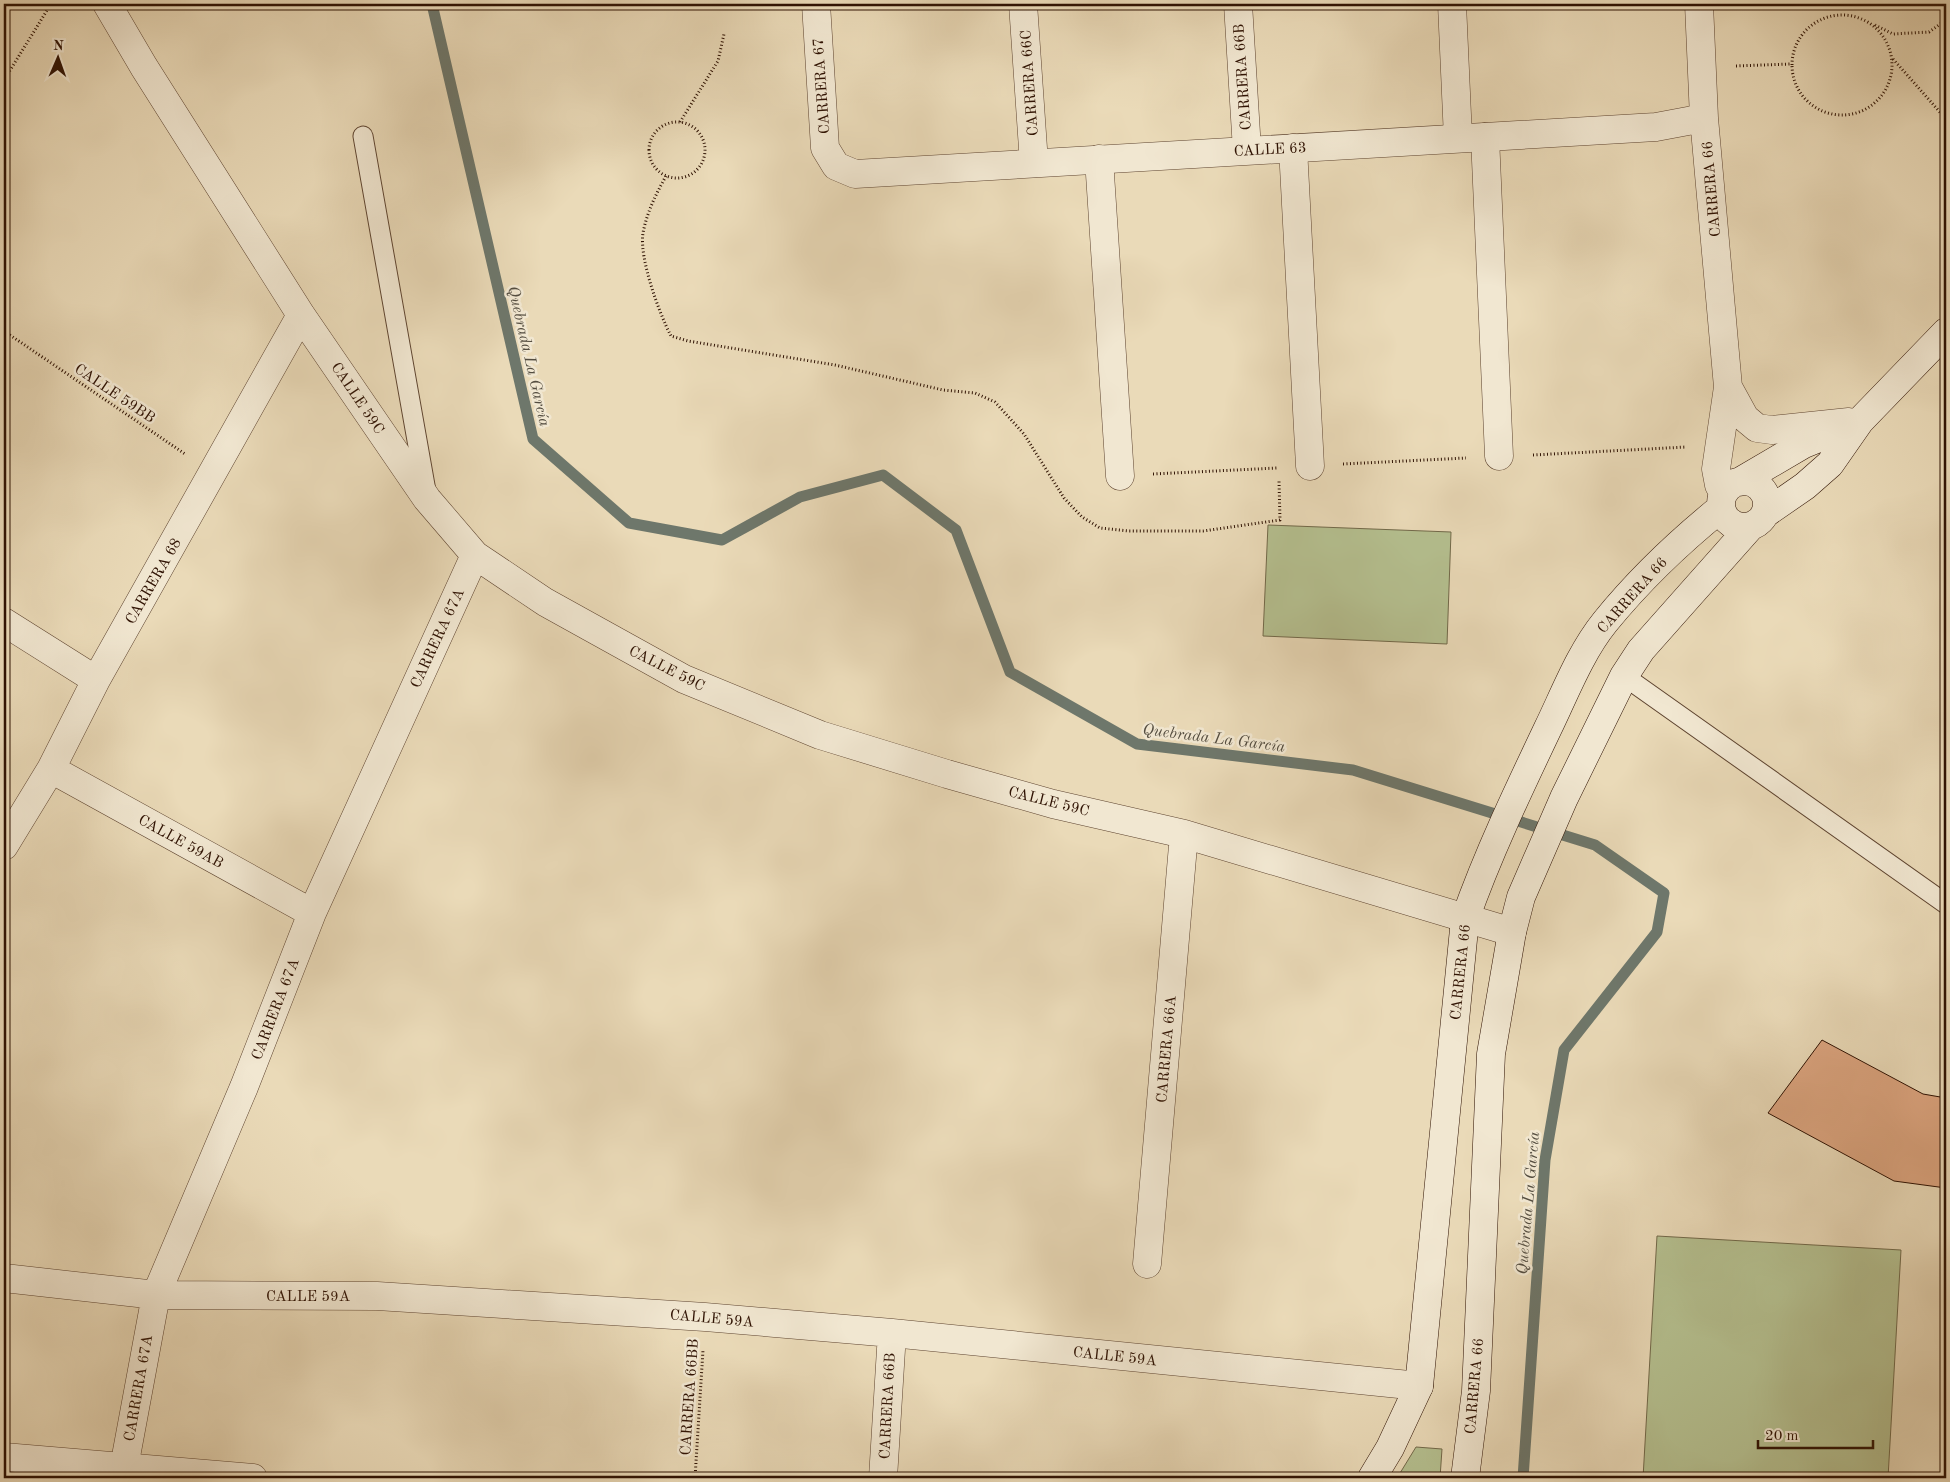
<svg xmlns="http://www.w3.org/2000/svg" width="1950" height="1482" font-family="'Old Standard TT',serif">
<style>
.green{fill:#b5c090;stroke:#72694a}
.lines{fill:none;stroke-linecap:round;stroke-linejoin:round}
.stream{stroke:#6e776b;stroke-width:11}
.building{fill:#dca580;stroke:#2f1203}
.service-casing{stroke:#5e4430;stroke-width:21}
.pedestrian-casing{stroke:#5e4430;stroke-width:29}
.minor-casing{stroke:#5e4430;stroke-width:29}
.secondary-casing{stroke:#2f1203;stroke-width:29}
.path{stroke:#2f1203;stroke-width:3;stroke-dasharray:1 2.5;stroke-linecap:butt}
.service{stroke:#f1e7d1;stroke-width:19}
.pedestrian{stroke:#f1e7d1;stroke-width:28}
.minor{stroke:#f1e7d1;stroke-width:28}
.secondary{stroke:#f1e7d1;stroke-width:28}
.labels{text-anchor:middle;stroke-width:5;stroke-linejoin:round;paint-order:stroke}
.street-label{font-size:15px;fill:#2f1203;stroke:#f1e7d1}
.water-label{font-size:16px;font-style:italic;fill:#544d40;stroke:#f1e7d1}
</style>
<rect width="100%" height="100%" fill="#eadab8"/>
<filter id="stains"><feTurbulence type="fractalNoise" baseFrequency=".004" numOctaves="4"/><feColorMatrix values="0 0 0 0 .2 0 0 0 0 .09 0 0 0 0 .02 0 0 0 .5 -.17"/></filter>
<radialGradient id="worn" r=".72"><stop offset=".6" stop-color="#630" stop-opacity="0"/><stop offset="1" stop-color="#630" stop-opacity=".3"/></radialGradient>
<!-- green -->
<path class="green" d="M1268,525L1451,532L1447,644L1263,636Z
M1657,1236L1901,1250L1888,1478H1643Z
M1416,1447L1442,1449L1440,1478H1397Z"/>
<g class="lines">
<!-- stream -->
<path class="stream" d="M432,4L533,439L629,523L722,540L800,497L883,475L956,530L1010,672L1137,744L1353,770L1595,845L1664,893L1657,932L1564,1050L1545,1160L1523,1478"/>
</g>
<!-- building -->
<path class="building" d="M1822,1040L1923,1094L1946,1098V1188L1894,1181L1768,1113Z"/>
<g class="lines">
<defs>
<path id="service" d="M363,136L426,491
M1624,676L1946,904"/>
<path id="pedestrian" d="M1023,4L1034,163
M1238,4L1247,150
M1452,4L1458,138
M1485,137L1499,456
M1293,148L1310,466
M1099,159L1120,476"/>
<path id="minor" d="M107,4L144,67L301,315L427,499L475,555L545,602L684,679L820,735L947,774L1053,804L1184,834L1512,932
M816,4L825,148L836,166L855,174L1656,127L1704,118
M1699,4L1704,118L1728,387L1716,469L1719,485L1723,492
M1728,387L1745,418L1757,428L1772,430L1849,422
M4,622L96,680
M51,769L312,913
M4,846L51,769L96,680L301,315
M1147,1264L1184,834
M4,1278L156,1295L377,1296L705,1317L892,1333L1419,1386
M4,1457L253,1478
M122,1478L156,1295L244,1087L312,913L475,555
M883,1478L892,1333"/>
<path id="secondary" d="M1721 504a23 23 0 1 1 46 0a23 23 0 1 1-46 0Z
M1739,482L1804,444L1860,421
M1766,513L1805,486L1830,464L1860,421L1946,332
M1372,1478L1390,1448L1419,1386L1465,919C1488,854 1518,791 1548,728C1565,693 1580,653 1605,622C1639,580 1679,542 1721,508
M1465,1478L1476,1391L1491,1054L1512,932L1521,897L1564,798L1624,676L1641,650L1751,526"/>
</defs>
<!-- service casing -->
<use href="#service" class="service-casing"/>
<!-- pedestrian casing -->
<use href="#pedestrian" class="pedestrian-casing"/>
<!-- minor casing -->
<use href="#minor" class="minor-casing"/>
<!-- secondary casing -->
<use href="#secondary" class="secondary-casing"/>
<!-- path -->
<path class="path" d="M1792 65a50 50 0 1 1 100 0a50 50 0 1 1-100 0Z
M1875,25L1893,34L1929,32L1946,20
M1893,59L1946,119
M1736,66L1790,64
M4,80L51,4
M680,122L718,61L724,34
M649 150a28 28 0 1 1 56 0a28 28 0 1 1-56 0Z
M666,176C656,194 647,212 643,233C639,258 659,313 671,336L688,341L835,365L943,390L975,393L995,402L1024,434L1064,498L1082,517L1100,528L1129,531H1203L1280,520L1279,481
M4,331L185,454
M1533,455L1686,447
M1343,464L1466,458
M1153,474L1277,468
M695,1478L703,1350"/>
<!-- service -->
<use href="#service" class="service"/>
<!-- pedestrian -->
<use href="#pedestrian" class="pedestrian"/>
<!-- minor -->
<use href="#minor" class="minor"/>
<!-- secondary -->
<use href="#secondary" class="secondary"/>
</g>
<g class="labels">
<!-- street labels -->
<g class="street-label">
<text transform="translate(1242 77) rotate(-94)" y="5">CARRERA 66B</text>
<text transform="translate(1029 83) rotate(-94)" y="5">CARRERA 66C</text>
<text transform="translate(821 86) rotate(-94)" y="5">CARRERA 67</text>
<text transform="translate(1270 149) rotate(-3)" y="5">CALLE 63</text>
<text transform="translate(1711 189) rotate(-95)" y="5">CARRERA 66</text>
<text transform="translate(115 393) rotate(34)" y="5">CALLE 59BB</text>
<text transform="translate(358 398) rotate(56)" y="5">CALLE 59C</text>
<text transform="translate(153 581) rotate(-60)" y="5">CARRERA 68</text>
<text transform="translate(1632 595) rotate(-48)" y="5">CARRERA 66</text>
<text transform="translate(437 638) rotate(-65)" y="5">CARRERA 67A</text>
<text transform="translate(667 668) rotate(27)" y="5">CALLE 59C</text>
<text transform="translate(1049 801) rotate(14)" y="5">CALLE 59C</text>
<text transform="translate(181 841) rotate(29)" y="5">CALLE 59AB</text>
<text transform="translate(1460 972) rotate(-84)" y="5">CARRERA 66</text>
<text transform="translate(275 1009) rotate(-69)" y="5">CARRERA 67A</text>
<text transform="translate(1166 1049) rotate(-85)" y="5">CARRERA 66A</text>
<text x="308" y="1301">CALLE 59A</text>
<text transform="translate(712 1318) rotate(5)" y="5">CALLE 59A</text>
<text transform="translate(1115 1356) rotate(6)" y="5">CALLE 59A</text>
<text transform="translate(1474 1386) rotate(-85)" y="5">CARRERA 66</text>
<text transform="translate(138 1388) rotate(-80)" y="5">CARRERA 67A</text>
<text transform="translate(689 1397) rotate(-86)" y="5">CARRERA 66BB</text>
<text transform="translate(887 1406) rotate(-87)" y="5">CARRERA 66B</text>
</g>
<!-- water labels -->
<g class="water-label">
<text transform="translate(530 356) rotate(77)" y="6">Quebrada La García</text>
<text transform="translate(1214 737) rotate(7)" y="6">Quebrada La García</text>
<text transform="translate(1527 1203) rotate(-85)" y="6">Quebrada La García</text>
</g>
</g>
<!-- margin -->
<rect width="1950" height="1482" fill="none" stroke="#eadab8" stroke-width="20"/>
<rect x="5" y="5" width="1940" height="1472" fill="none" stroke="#2f1203" stroke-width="2.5"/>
<rect x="10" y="10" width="1930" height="1462" fill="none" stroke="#2f1203"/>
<!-- north arrow -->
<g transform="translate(58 58) rotate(2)" stroke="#f1e7d1" stroke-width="4" paint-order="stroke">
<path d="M0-4L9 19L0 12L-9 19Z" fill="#2f1203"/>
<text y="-8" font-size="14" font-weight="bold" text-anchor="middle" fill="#2f1203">N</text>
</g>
<!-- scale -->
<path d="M1758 1440v8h115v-8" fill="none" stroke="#2f1203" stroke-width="2.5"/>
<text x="1765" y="1440" font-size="15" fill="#2f1203" stroke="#f1e7d1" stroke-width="4" paint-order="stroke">20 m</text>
<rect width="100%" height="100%" filter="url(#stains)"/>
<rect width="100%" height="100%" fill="url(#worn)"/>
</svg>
